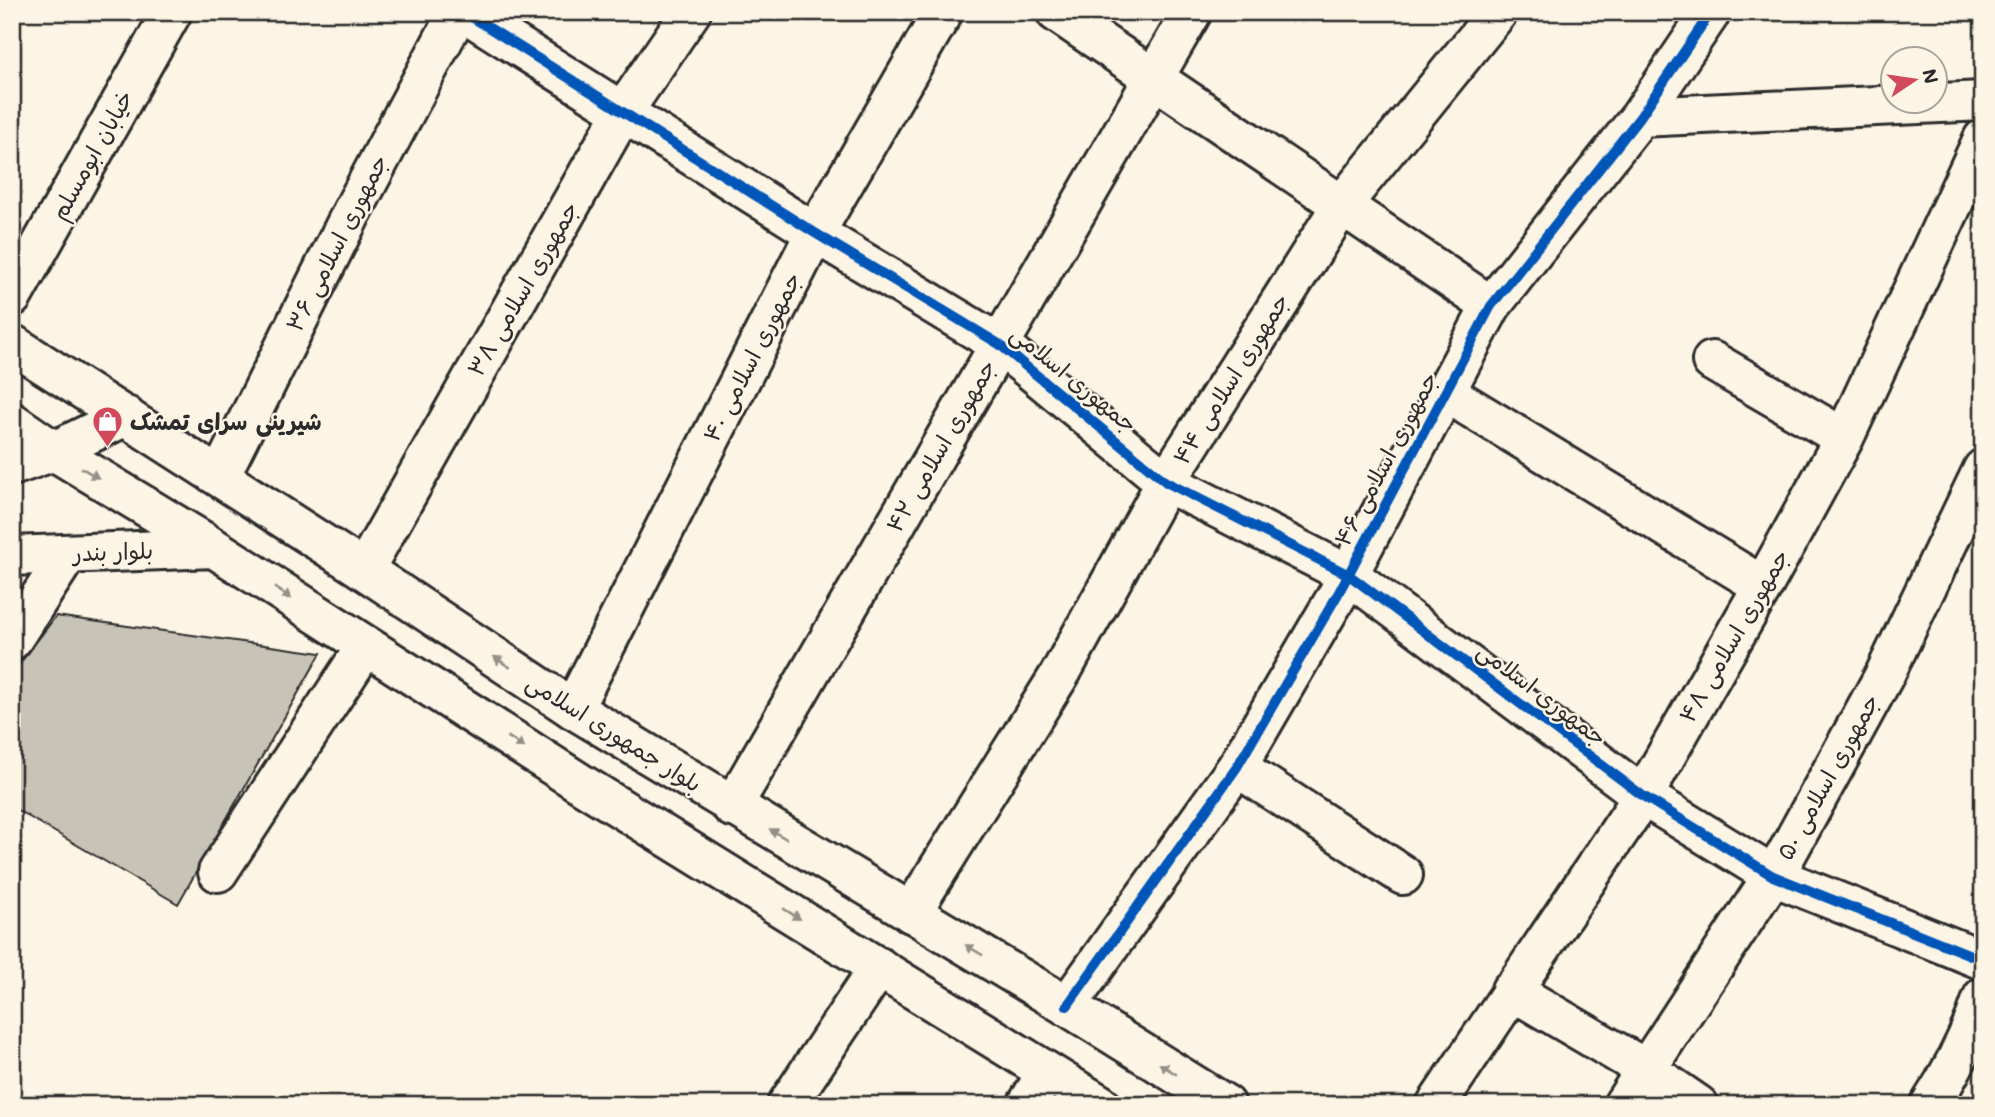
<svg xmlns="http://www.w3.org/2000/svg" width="1995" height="1117" font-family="Mali,'Playpen Sans Arabic',sans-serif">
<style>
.building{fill:#c8c3b7;stroke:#2b2b2b;stroke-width:2}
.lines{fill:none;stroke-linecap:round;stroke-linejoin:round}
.minor-casing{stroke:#2b2b2b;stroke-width:44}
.major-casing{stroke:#2b2b2b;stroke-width:44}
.minor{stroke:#fcf5e5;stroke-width:38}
.major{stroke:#fcf5e5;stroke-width:38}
.cycleway-casing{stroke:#fcf5e5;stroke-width:15}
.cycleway{stroke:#0057b8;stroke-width:10}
.oneway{fill:#949088}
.labels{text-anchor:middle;stroke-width:5;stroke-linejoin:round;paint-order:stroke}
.street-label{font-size:23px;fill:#2b2b2b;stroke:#fcf5e5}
.poi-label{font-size:23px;font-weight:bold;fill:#2b2b2b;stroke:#fcf5e5;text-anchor:start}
</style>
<rect width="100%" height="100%" fill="#fcf5e5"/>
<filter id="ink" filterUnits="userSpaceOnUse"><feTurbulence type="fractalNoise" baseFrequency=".0143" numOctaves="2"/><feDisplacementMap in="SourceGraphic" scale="14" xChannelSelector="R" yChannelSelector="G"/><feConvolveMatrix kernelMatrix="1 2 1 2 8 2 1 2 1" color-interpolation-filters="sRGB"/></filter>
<g filter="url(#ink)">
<!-- building -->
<path class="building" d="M56,616L321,653L178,904L12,807V674Z"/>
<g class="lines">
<defs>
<path id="minor" d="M464,12L815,233L999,344L1166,482L1349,575L1643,796L1773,876L1983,960
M1056,12L1491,306
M1640,117L1983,101
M12,297L172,12
M1712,361L1844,438
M1445,392L1763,586
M220,476L352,212L458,12
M364,570L623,112L691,12
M12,640L68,554
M573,709L815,233L943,12
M1237,767L1403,875
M732,807L1192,12
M218,872L366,646
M911,913L1060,674L1166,482L1341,206L1498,12
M1511,990L1647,1070L1698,1105
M1067,1006L1237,767L1338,594L1491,306L1640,117L1711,12
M787,1105L879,967
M1027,1105L1047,1072
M1436,1105L1643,796L1763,586L1844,438L1983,139
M1623,1105L1785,857L1885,674L1983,469
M1930,1105C1953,1070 1970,1036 1983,997"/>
<path id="major" d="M12,344L364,570L573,709L1067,1006L1226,1105
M12,422L54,451L214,548L583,785L1101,1105
M12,466L54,451L126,416
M12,556L214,548"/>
</defs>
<!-- minor casing -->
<use href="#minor" class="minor-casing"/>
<!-- major casing -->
<use href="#major" class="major-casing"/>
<!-- minor -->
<use href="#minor" class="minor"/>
<!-- major -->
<use href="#major" class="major"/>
<defs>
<path id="cycleway" d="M464,12L815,233L999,344L1166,482L1349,575L1643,796L1773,876L1983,960
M1067,1006L1237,767L1338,594L1491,306L1640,117L1711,12"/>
</defs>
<!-- cycleway casing -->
<use href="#cycleway" class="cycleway-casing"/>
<!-- cycleway -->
<use href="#cycleway" class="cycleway"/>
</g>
<!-- one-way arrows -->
<defs><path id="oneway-solid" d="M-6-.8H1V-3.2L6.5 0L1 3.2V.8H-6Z" transform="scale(1.75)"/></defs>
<g class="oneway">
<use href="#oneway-solid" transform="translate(90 473) rotate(31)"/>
<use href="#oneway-solid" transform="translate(283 593) rotate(33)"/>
<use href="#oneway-solid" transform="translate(502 662) rotate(-146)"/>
<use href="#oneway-solid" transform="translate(516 742) rotate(33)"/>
<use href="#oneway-solid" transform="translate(778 834) rotate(-149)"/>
<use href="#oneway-solid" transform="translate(792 914) rotate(32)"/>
<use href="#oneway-solid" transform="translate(974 950) rotate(-149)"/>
<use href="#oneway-solid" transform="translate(1168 1069) rotate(-148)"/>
</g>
</g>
<!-- icons -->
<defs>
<symbol id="shop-pin" viewBox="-11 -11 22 30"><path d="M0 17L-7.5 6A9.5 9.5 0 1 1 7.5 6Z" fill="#d1495b" stroke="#fcf5e5"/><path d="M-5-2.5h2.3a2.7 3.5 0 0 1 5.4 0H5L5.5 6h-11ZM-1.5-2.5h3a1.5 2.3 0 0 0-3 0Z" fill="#fff"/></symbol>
</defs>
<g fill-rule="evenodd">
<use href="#shop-pin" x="90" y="404" width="35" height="47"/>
</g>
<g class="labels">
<!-- street labels -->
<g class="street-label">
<text transform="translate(92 155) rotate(-61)" y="8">خیابان ابومسلم</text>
<text transform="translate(337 243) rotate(-63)" y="8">جمهوری اسلامی ۳۶</text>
<text transform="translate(523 289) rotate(-60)" y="8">جمهوری اسلامی ۳۸</text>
<text transform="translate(752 357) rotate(-63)" y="8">جمهوری اسلامی ۴۰</text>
<text transform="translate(1074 379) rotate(39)" y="8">جمهوری اسلامی</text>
<text transform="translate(1231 379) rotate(-58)" y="8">جمهوری اسلامی ۴۴</text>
<text transform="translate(941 446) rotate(-60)" y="8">جمهوری اسلامی ۴۲</text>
<text transform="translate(1386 459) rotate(-62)" y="8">جمهوری اسلامی ۴۶</text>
<text transform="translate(113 552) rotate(-2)" y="8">بلوار بندر</text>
<text transform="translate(1734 636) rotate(-60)" y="8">جمهوری اسلامی ۴۸</text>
<text transform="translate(1542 694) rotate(37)" y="8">جمهوری اسلامی</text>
<text transform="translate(614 733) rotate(32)" y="8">بلوار جمهوری اسلامی</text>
<text transform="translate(1828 777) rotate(-61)" y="8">جمهوری اسلامی ۵۰</text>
</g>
<!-- poi labels -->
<g class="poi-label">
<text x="130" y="430">شیرینی سرای تمشک</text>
</g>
</g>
<!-- margin -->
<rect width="1995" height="1117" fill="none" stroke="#fcf5e5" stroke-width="42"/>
<rect x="21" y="21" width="1953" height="1075" fill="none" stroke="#2b2b2b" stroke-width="2.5" filter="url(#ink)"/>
<!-- north arrow -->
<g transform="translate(1914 80) rotate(77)"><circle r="33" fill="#fcf5e5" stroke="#a8a49b" stroke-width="2"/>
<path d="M0-5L12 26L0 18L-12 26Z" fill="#d1495b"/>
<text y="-10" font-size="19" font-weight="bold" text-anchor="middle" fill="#2b2b2b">N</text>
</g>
</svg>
